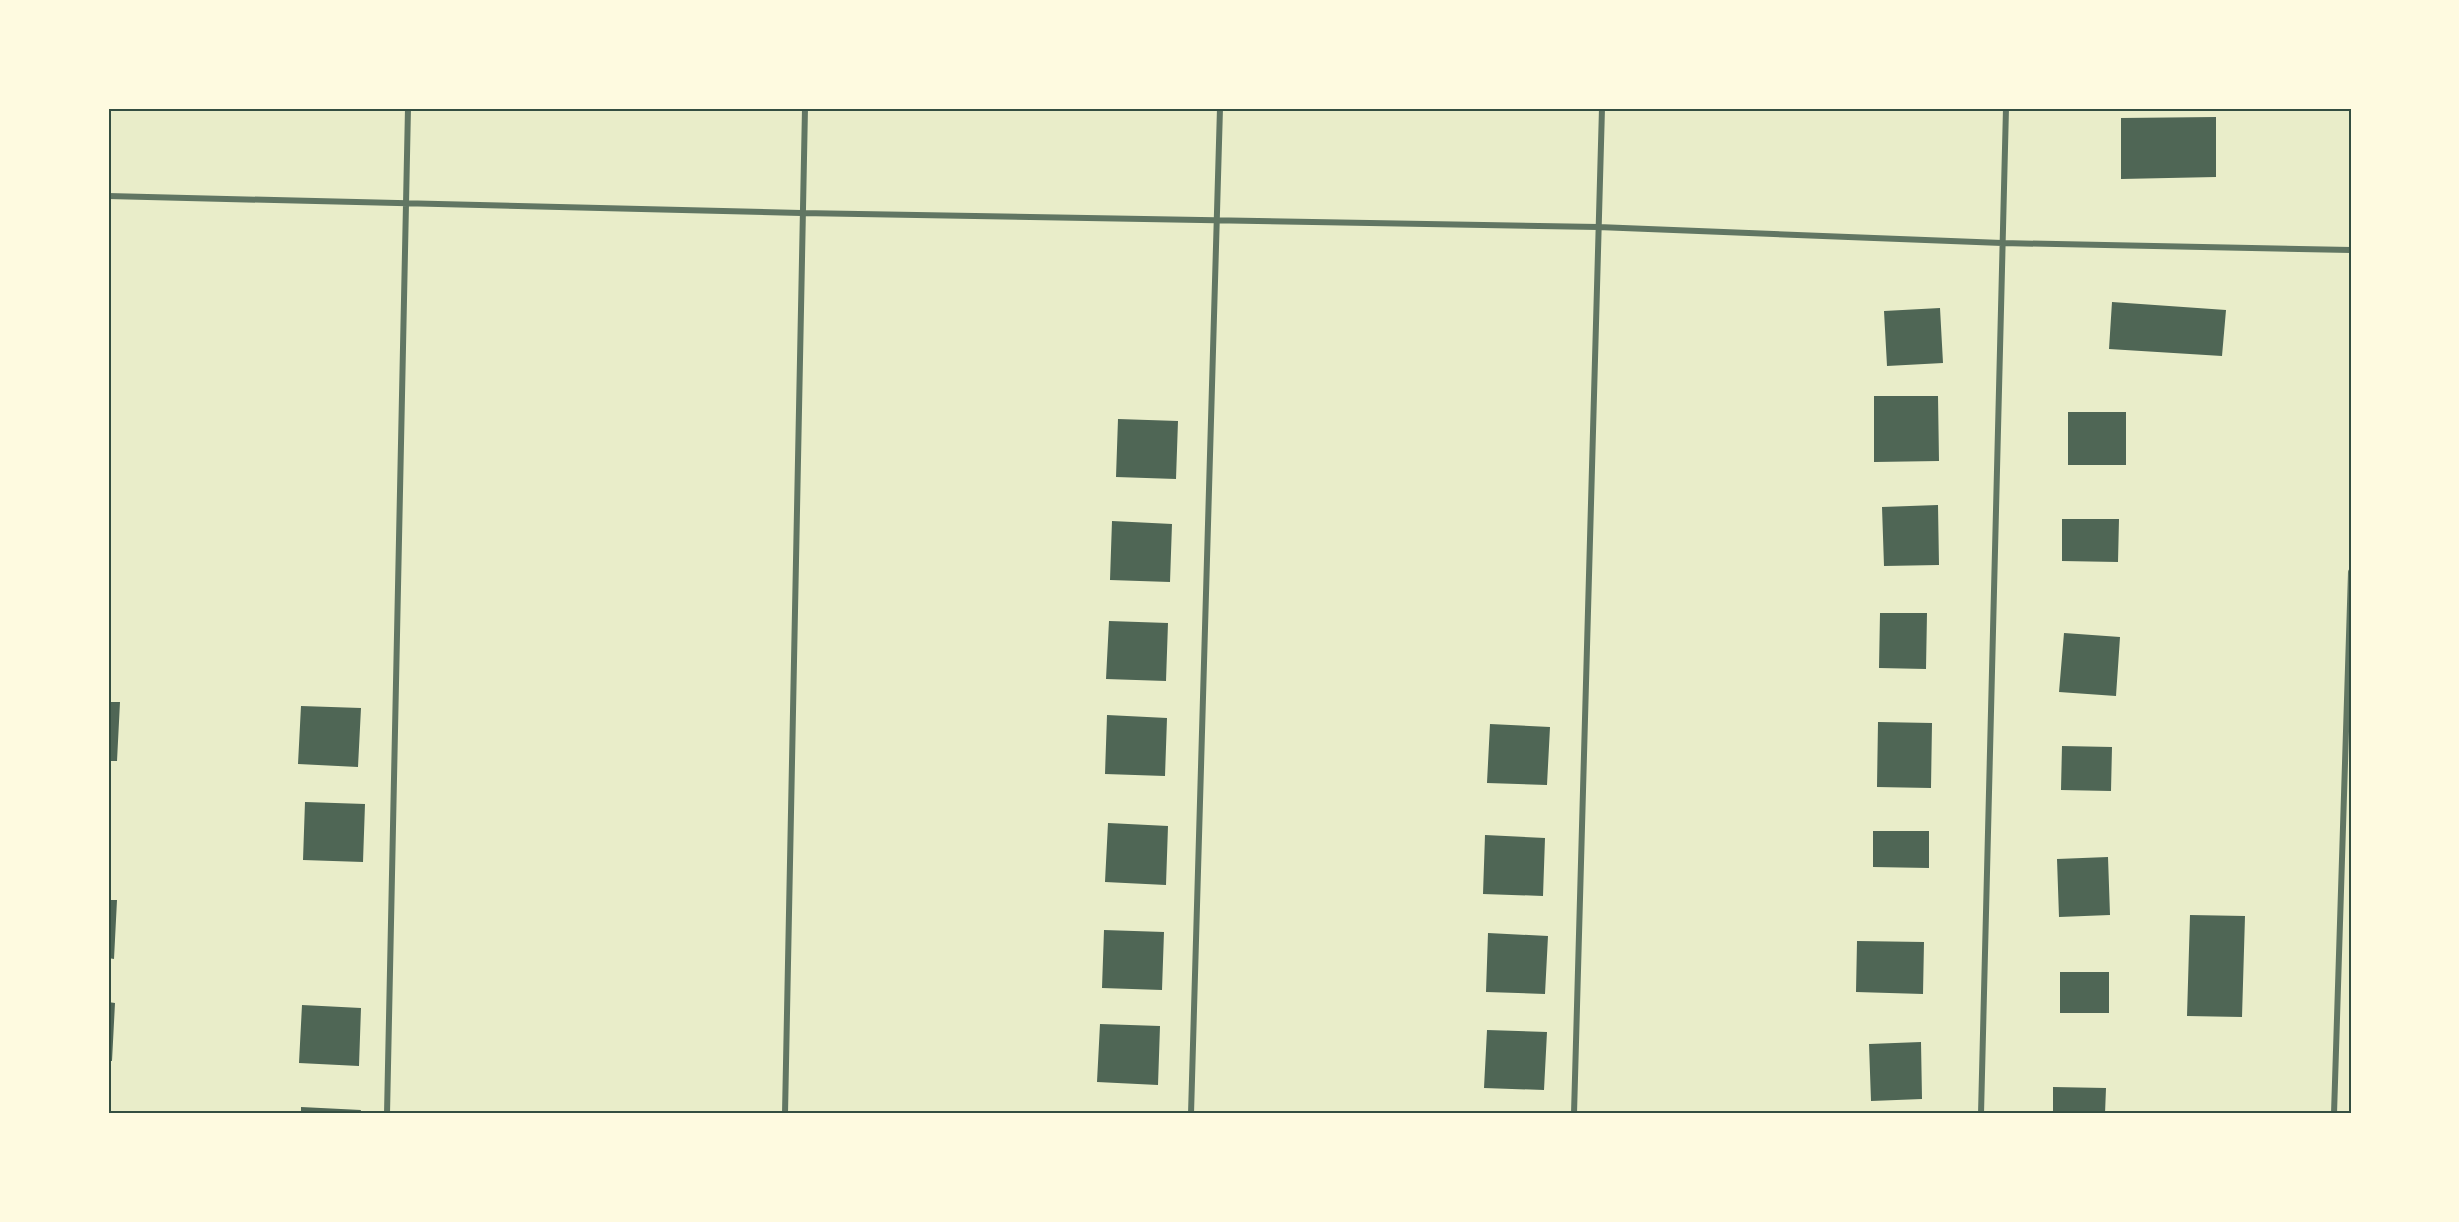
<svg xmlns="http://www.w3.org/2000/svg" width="2459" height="1222" font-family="'PT Sans',sans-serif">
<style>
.building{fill:#4f6655}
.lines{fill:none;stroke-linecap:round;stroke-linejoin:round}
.minor{stroke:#617663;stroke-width:6}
.neatline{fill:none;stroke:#344e41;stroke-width:2}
</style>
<rect width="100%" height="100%" fill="#e9edc9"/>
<!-- building -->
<path class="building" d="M2216,117V177L2121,179V118Z
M2112,302L2226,310L2222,356L2109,349Z
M1940,308L1943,363L1887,366L1884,311Z
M1874,396H1938L1939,461L1874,462Z
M2068,412H2126V465H2068Z
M1118,419L1178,421L1176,479L1116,477Z
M1938,505L1939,565L1884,566L1882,507Z
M2062,519H2119L2118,562L2062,561Z
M1112,521L1172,524L1170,582L1110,580Z
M1880,613H1927L1926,669L1879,668Z
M1109,621L1168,623L1166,681L1106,679Z
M2064,633L2120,637L2116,696L2059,692Z
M108,702H120L117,761H108Z
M301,706L361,708L358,767L298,764Z
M1107,715L1167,718L1165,776L1105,774Z
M1878,722L1932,723L1931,788L1877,787Z
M1490,724L1550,727L1547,785L1487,783Z
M2062,746L2112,747L2111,791L2061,790Z
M305,802L365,804L363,862L303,860Z
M108,805H111L110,822H108Z
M1108,823L1168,826L1166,885L1105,882Z
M1873,831H1929V868L1873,867Z
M1485,835L1545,838L1543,896L1483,894Z
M2108,857L2110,915L2059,917L2057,859Z
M108,900H117L114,959L108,958Z
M2190,915L2245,916L2242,1017L2187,1016Z
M1104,930L1164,932L1162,990L1102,988Z
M1488,933L1548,936L1545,994L1486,992Z
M1857,941L1924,942L1923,994L1856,992Z
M2060,972H2109V1013H2060Z
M108,1002L115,1003L112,1061H108Z
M302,1005L361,1008L359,1066L299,1063Z
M1100,1024L1160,1026L1158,1085L1097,1082Z
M1487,1030L1547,1032L1544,1090L1484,1088Z
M1921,1042L1922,1099L1871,1101L1869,1044Z
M2053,1087L2106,1088L2105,1114H2053Z
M301,1107L361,1110L360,1114H301Z"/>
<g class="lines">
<!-- minor -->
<path class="minor" d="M108,196L801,213L1598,227L2002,243L2351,250
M387,1114L408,108
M785,1114L805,108
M1191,1114L1220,108
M1574,1114L1602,108
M1981,1114L2006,108
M2334,1114L2351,572"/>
</g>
<!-- border -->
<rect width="2459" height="1222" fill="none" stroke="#fefae0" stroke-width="219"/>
<rect x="110" y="110" width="2240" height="1002" class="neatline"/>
</svg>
